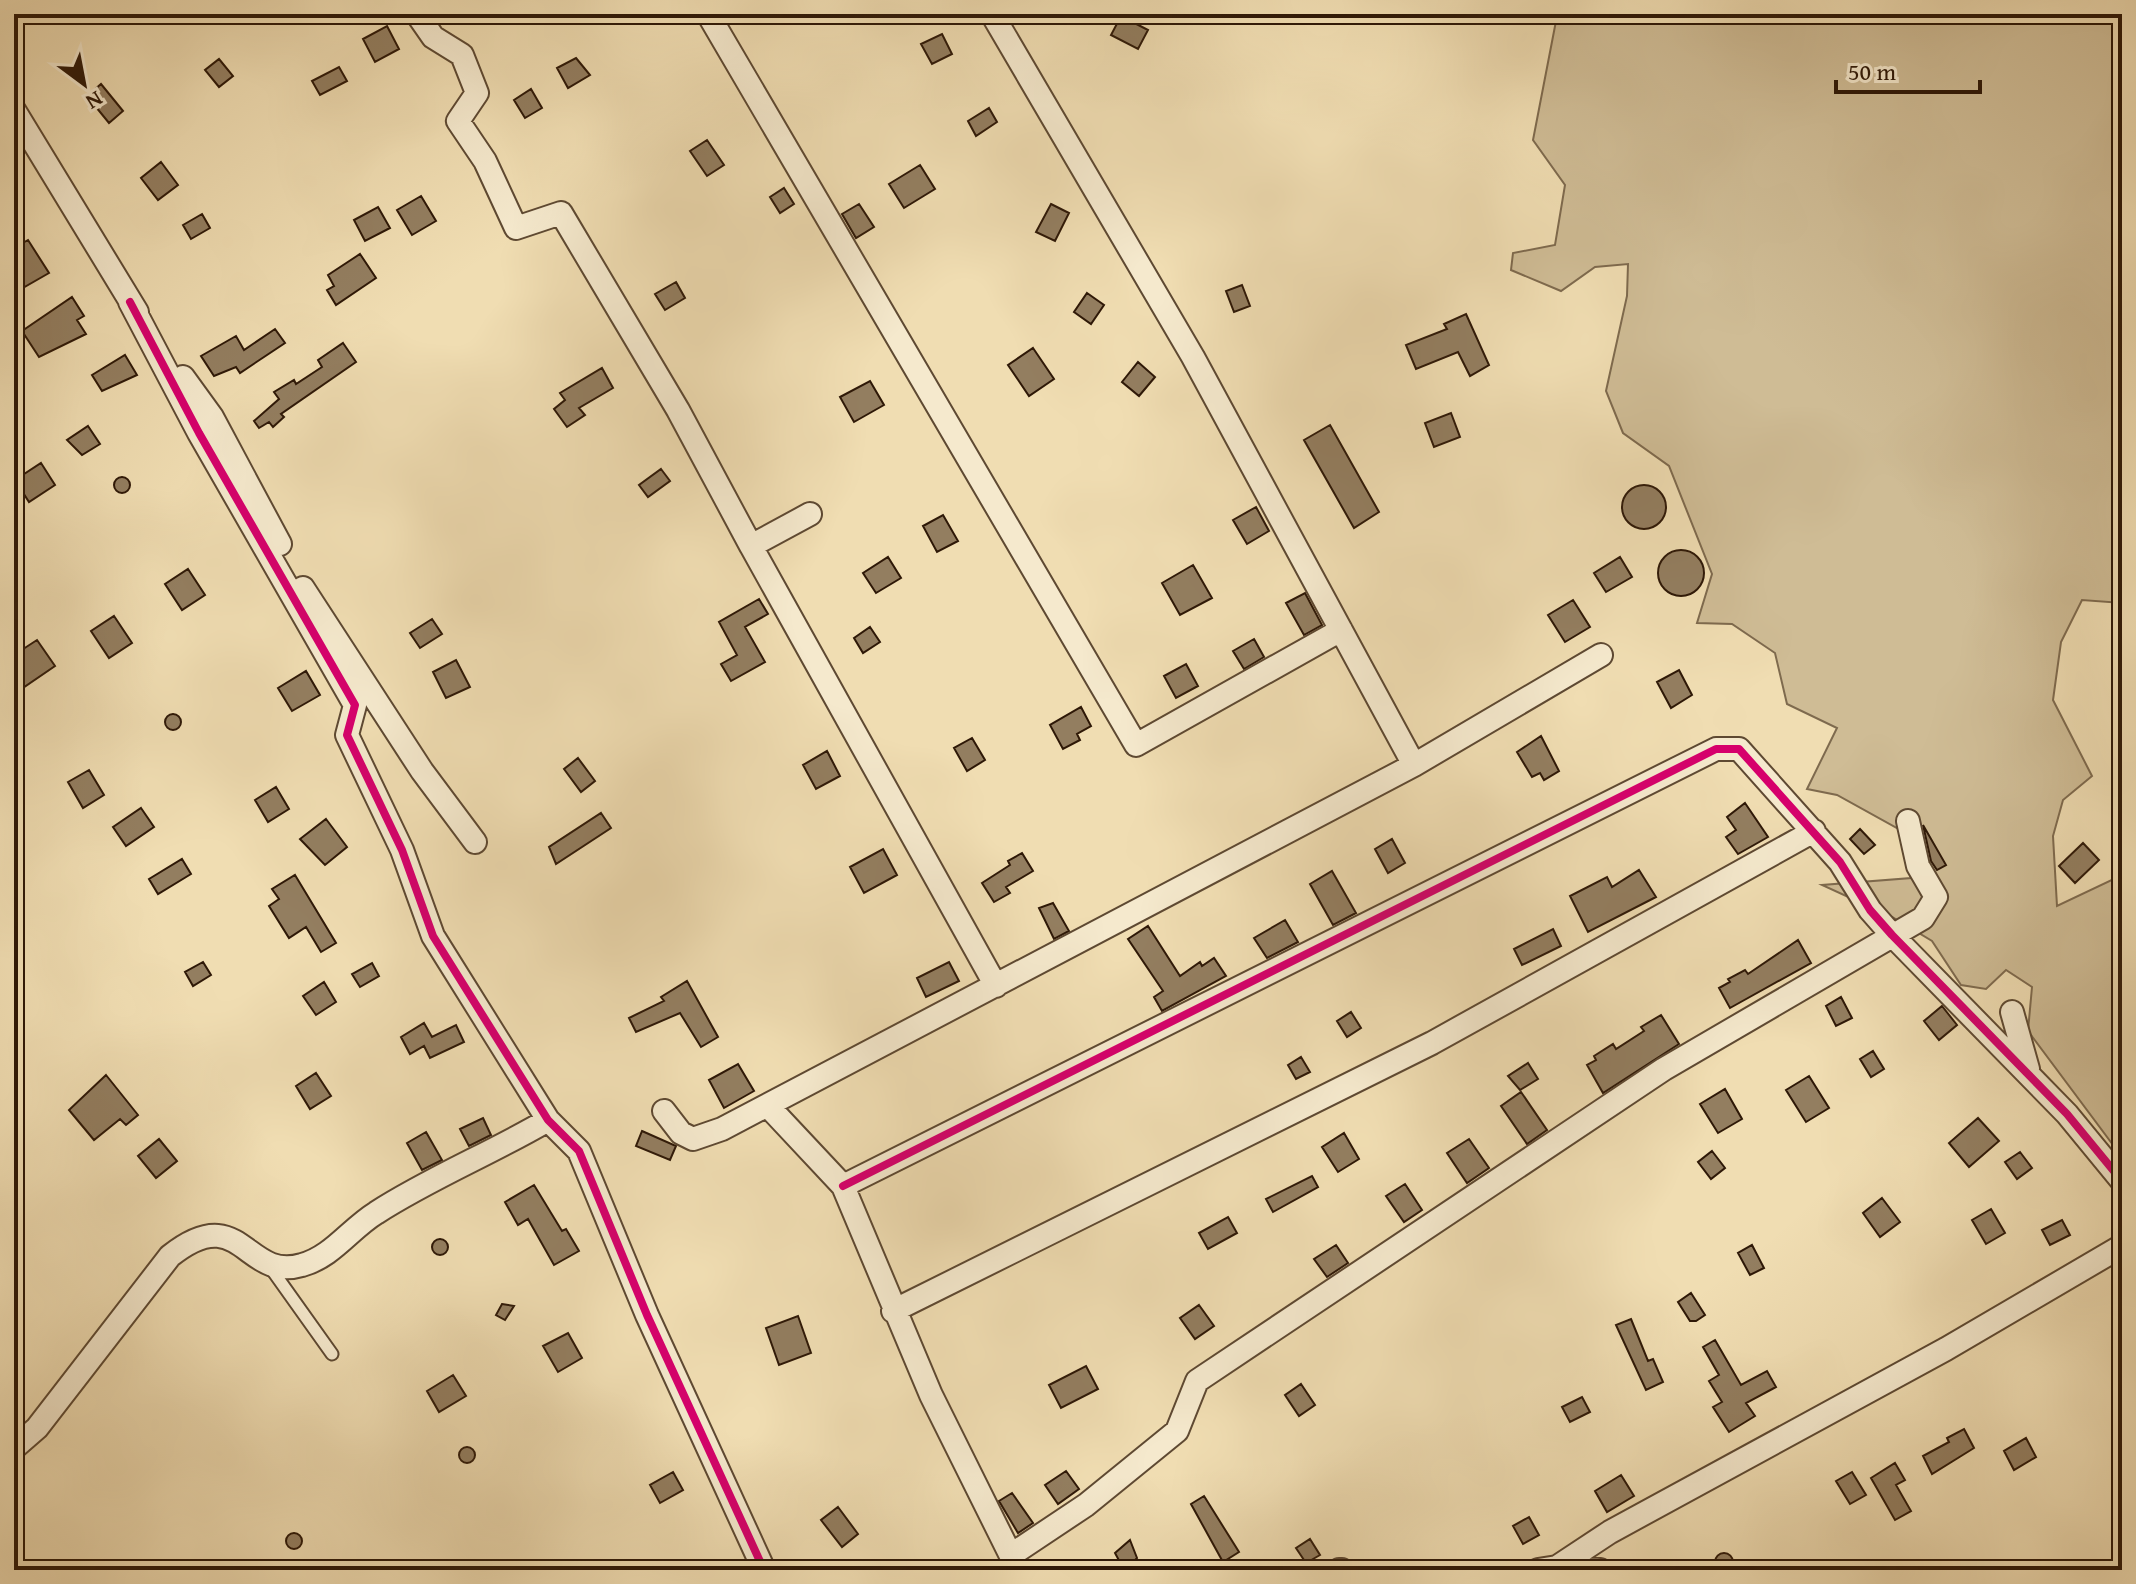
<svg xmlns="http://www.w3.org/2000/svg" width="2136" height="1584" font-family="'Gentium Book Plus',serif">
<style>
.green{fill:#cfbc95;stroke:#7e6a4e;stroke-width:2}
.building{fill:#937e60;stroke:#2e1807;stroke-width:2}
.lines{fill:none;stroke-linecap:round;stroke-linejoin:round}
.lane-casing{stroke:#5e4932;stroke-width:15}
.street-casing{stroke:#5e4932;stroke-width:26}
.lane{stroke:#f5e9cd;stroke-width:11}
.street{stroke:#f5e9cd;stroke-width:22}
.cycleway-casing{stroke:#f5e9cd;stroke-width:13}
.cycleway{stroke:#d6006c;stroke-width:8}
</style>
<rect width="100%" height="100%" fill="#f0ddb2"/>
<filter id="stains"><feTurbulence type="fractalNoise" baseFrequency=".0025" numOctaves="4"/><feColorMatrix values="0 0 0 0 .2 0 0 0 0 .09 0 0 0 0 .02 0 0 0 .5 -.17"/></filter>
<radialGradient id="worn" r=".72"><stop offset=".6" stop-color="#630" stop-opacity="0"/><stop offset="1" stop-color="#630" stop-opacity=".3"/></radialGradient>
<!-- green -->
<path class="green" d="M1561,14H2122V563L2113,565L2122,578V603L2082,600L2061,642L2053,700L2092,776L2063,800L2053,836L2057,906L2114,879L2122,867V1157L2028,1031L2032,987L2006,970L1986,989L1961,985L1932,941L1892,917L1822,885L1911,878L1902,831L1837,795L1807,789L1837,728L1787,704L1775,653L1732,624L1697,623L1712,574L1669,466L1623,433L1606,391L1627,296L1628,264L1595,267L1561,291L1511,270L1513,253L1555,245L1565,185L1533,140L1556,21Z"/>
<!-- building -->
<path class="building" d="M1121,16L1148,30L1138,49L1111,35Z
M387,26L399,49L375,62L363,39Z
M942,34L952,54L932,64L921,44Z
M576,58L590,75L568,88L557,68Z
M219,59L233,76L219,87L205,70Z
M339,67L347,81L320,95L312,81Z
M101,84L123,111L109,123L87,96Z
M531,89L542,108L525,118L514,100Z
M989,108L997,122L976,136L968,121Z
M707,140L724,165L707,176L690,151Z
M161,162L178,185L158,200L141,178Z
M920,165L935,189L904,208L889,184Z
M784,188L794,204L780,213L770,197Z
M421,196L436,221L412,235L397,210Z
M859,204L874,227L856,238L842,214Z
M1051,204L1069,213L1055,241L1036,232Z
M378,207L390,228L365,241L354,220Z
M202,214L210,228L191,239L183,225Z
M28,240L49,273L14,293V248Z
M360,254L376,278L336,305L327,290L334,286L328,275Z
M676,282L685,298L665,310L655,294Z
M1242,285L1250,306L1234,312L1226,291Z
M1087,293L1104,305L1091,324L1074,312Z
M72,297L84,316L77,320L86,334L39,357L22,331Z
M1466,314L1489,365L1470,376L1458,352L1416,369L1406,345L1447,329L1444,324Z
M275,329L285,343L240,373L236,367L214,376L201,356L236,336L244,350Z
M343,343L356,362L281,414L284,417L273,427L269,422L259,428L254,421L279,399L274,392L294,380L296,384L322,367L318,360Z
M1033,348L1054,379L1029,396L1008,365Z
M125,355L137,375L102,391L92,375Z
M1138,362L1155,377L1139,396L1122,382Z
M602,368L613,388L579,408L585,415L567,427L554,409L565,400L560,393Z
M870,381L884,405L854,422L840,397Z
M1451,413L1460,437L1434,447L1425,423Z
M1330,425L1379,512L1354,528L1304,440Z
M88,426L100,444L82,455L67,440Z
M41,463L55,485L29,502L15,480Z
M661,469L670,481L648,497L639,485Z
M114 485a8 8 0 1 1 16 0a8 8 0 1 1-16 0Z
M1622 507a22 22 0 1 1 44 0a22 22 0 1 1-44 0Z
M1256,507L1269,531L1247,544L1233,520Z
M943,515L958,541L937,552L923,526Z
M1658 573a23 23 0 1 1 46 0a23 23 0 1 1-46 0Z
M888,557L901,578L876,593L863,573Z
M1620,557L1632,577L1606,592L1594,573Z
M1193,565L1212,598L1180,615L1162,583Z
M188,569L205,595L182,610L165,584Z
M1305,593L1322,625L1304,635L1286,603Z
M759,599L768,614L745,627L765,662L731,681L721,664L737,655L719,622Z
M1573,600L1590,627L1565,642L1548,615Z
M114,616L132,643L109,658L91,631Z
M432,619L442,634L420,648L410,633Z
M870,627L880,642L863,653L854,638Z
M1254,639L1264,657L1244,669L1233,651Z
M37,640L55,666L14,694V655Z
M456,660L470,687L446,698L433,672Z
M1186,664L1198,686L1176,698L1164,676Z
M1679,670L1692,695L1671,708L1657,682Z
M306,671L320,695L292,711L278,688Z
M1081,707L1091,726L1077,734L1080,740L1063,749L1050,725Z
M165 722a8 8 0 1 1 16 0a8 8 0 1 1-16 0Z
M1541,736L1559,771L1544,780L1540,773L1532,777L1517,752Z
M972,738L985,760L967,771L954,748Z
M827,751L840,776L816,789L803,765Z
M578,758L595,781L581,792L564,769Z
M89,770L104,795L83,808L68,782Z
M276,787L289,809L268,822L255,800Z
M1745,803L1768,837L1738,854L1726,837L1736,830L1727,817Z
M141,808L154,827L126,846L113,827Z
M601,813L611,828L556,864L549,847Z
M326,819L347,847L325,865L300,839Z
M1923,825L1946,865L1937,870L1931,861Z
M1860,829L1875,845L1864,854L1850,839Z
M1392,839L1405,863L1388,873L1375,849Z
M2083,843L2099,860L2075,883L2059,866Z
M883,849L897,875L864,893L850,867Z
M1022,853L1033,871L1006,887L1010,893L994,902L982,883L1010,865L1008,861Z
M182,859L191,874L158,894L149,879Z
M1639,870L1656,897L1588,932L1570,896L1607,877L1612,887Z
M1332,871L1356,913L1333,925L1310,884Z
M295,875L336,943L321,952L306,927L289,938L269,906L279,899L272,889Z
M1053,903L1069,931L1054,939L1039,908Z
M1285,920L1298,942L1267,958L1254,938Z
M1148,926L1180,976L1200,962L1202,966L1214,958L1226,976L1162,1011L1154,997L1163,991L1128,939Z
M1553,929L1561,946L1522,965L1514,949Z
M1798,940L1811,963L1730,1008L1719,988L1730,982L1728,979L1745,970L1748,974Z
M203,962L211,975L193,986L185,972Z
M949,962L959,981L926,997L917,978Z
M372,963L379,976L360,987L352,974Z
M687,981L718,1037L701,1047L680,1013L636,1032L629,1018L664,1001L661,997Z
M324,982L336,1002L316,1015L303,996Z
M1841,997L1852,1018L1836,1026L1826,1006Z
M1942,1006L1957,1025L1939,1040L1924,1021Z
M1351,1012L1361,1028L1347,1037L1337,1021Z
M1661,1015L1679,1044L1603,1093L1587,1065L1596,1060L1594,1056L1613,1044L1616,1049L1644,1031L1641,1027Z
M424,1023L432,1037L456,1025L464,1042L430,1058L424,1046L410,1054L401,1037Z
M1873,1051L1884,1069L1871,1077L1860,1059Z
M1301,1057L1310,1072L1296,1079L1288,1065Z
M1528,1063L1538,1079L1520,1090L1508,1076Z
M738,1064L754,1091L724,1108L709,1080Z
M316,1073L331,1096L310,1109L296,1086Z
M106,1075L138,1115L126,1125L120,1119L94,1140L69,1110Z
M1809,1076L1829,1108L1806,1122L1786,1090Z
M1725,1089L1742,1119L1718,1133L1700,1104Z
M1521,1092L1547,1130L1527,1144L1501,1106Z
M483,1118L491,1135L469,1146L460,1129Z
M1978,1118L1999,1141L1969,1167L1949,1143Z
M642,1131L676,1146L670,1160L636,1146Z
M426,1132L442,1160L422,1170L407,1143Z
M1344,1133L1359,1159L1338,1172L1322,1147Z
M159,1139L177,1161L156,1178L138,1156Z
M1469,1139L1489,1168L1467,1183L1447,1153Z
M1712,1151L1725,1168L1711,1179L1698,1162Z
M2020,1152L2032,1168L2017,1179L2005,1162Z
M1312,1176L1318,1187L1273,1212L1266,1199Z
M1405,1184L1422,1210L1404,1222L1386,1196Z
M534,1185L562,1231L566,1229L579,1251L554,1265L528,1219L518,1225L505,1202Z
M1882,1198L1900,1222L1880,1237L1863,1213Z
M1991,1209L2005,1233L1986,1244L1972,1220Z
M1228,1217L1237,1233L1208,1249L1199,1233Z
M2062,1220L2070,1235L2050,1245L2042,1230Z
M432 1247a8 8 0 1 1 16 0a8 8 0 1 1-16 0Z
M1336,1245L1348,1263L1327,1277L1314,1259Z
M1752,1245L1764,1268L1750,1275L1738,1253Z
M1691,1293L1705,1315L1696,1321H1690L1678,1302Z
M502,1304L514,1306L505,1320L496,1315Z
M1199,1305L1214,1326L1195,1339L1180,1318Z
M798,1316L811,1353L779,1365L766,1328Z
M1631,1319L1648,1361L1653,1359L1663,1382L1646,1390L1616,1325Z
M568,1333L582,1358L558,1372L543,1346Z
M1715,1340L1741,1385L1767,1371L1776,1387L1746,1403L1755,1416L1729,1432L1713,1407L1722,1402L1709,1381L1719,1375L1703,1347Z
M1086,1366L1098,1389L1061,1408L1049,1385Z
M453,1375L466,1396L439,1412L427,1391Z
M1301,1384L1315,1405L1299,1416L1285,1395Z
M1582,1397L1590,1412L1570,1422L1562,1407Z
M1964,1429L1974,1448L1932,1474L1923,1456L1949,1442L1947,1438Z
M2026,1438L2036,1457L2014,1470L2004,1451Z
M459 1455a8 8 0 1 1 16 0a8 8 0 1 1-16 0Z
M1895,1463L1905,1480L1896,1485L1911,1511L1895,1520L1871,1478Z
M1066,1471L1079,1489L1058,1504L1045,1485Z
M673,1472L683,1490L660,1503L650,1485Z
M1852,1472L1866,1495L1850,1504L1836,1481Z
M1621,1475L1634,1496L1607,1512L1595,1491Z
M1012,1493L1033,1523L1018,1533L999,1501Z
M1204,1496L1239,1552L1223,1562L1191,1504Z
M838,1507L858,1534L842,1547L821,1520Z
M1529,1517L1539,1535L1523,1544L1513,1526Z
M286 1541a8 8 0 1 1 16 0a8 8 0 1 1-16 0Z
M1310,1539L1320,1555L1306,1563L1296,1548Z
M1130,1540L1137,1558L1130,1566H1122L1115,1553Z
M1715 1562a9 9 0 1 1 18 0a9 9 0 1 1-18 0Z"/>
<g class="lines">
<defs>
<path id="lane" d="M270,1267L332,1354"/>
<path id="street" d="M417,14L433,37L462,55L477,93L458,121L485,161L516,228L561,213L678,410L751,546
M708,14L1136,745L1341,630
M992,14L1193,357L1414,765
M14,110L137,312
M130,302L199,433L355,705L347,735L402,850L433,936L548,1120L579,1151L647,1315L764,1570
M183,377L212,417L280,544
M810,514L751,546L996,986
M303,588L422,771L475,842
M2012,1012L2028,1069
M768,1106L843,1186L931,1395L1018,1570
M664,1111L681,1133L693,1139L722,1129L1414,765L1601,655
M843,1186L1716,749H1739L1840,862L1870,910L1892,935L2067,1114L2122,1181
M893,1311L1432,1043L1814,831
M14,1448L37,1428L170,1256C242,1199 244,1282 302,1265C332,1257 350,1229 376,1213C430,1178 492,1153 548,1120
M1011,1555L1086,1505L1177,1431L1197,1381L1664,1069L1923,918L1936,897L1918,866L1908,821
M1557,1567L1600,1570
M1339,1570H1342
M1538,1570L1557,1567L1610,1532L1946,1349L2122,1246"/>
</defs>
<!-- lane casing -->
<use href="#lane" class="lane-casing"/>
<!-- street casing -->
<use href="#street" class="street-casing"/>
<!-- lane -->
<use href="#lane" class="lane"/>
<!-- street -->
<use href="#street" class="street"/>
<defs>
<path id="cycleway" d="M130,302L199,433L355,705L347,735L402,850L433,936L548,1120L579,1151L647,1315L764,1570
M843,1186L1716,749H1739L1840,862L1870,910L1892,935L2067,1114L2122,1181"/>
</defs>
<!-- cycleway casing -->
<use href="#cycleway" class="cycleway-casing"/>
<!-- cycleway -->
<use href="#cycleway" class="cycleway"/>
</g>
<!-- margin -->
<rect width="2136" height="1584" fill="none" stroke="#f0ddb2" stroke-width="48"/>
<rect x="16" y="16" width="2104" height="1552" fill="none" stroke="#2e1807" stroke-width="4"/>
<rect x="24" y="24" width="2088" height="1536" fill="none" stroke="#2e1807" stroke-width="2"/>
<!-- north arrow -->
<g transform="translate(84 84) rotate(148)" stroke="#f5e9cd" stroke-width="6" paint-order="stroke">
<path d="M0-6L14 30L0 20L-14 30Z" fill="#2e1807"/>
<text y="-12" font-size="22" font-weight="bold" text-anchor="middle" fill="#2e1807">N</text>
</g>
<!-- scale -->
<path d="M1836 80v12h144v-12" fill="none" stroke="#2e1807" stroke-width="4"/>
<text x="1848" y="80" font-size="24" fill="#2e1807" stroke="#f5e9cd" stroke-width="6" paint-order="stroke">50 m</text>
<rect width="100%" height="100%" filter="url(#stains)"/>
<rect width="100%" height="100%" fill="url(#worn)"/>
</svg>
